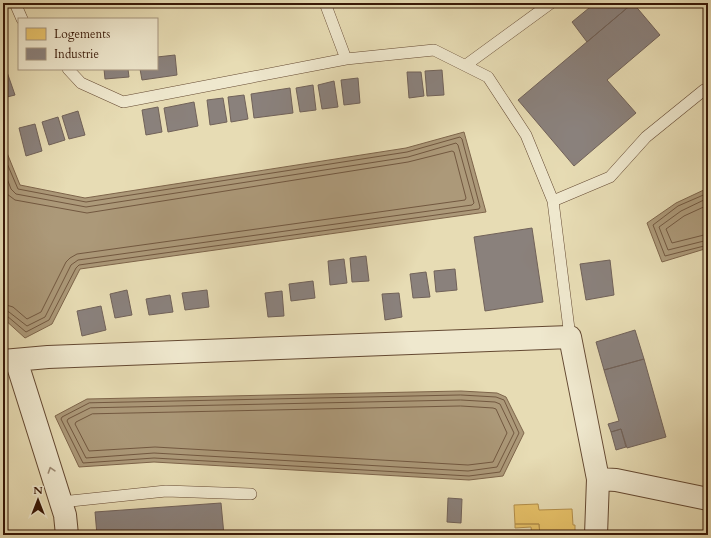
<svg xmlns="http://www.w3.org/2000/svg" width="711" height="538" font-family="Cardo,serif">
<style>
.water{fill:#ac9979;stroke:#7e654b}
.homes{fill:#e9c46a;stroke:#b4904c}
.industry{fill:#8a817c;stroke:#716259}
.lines{fill:none;stroke-linecap:round;stroke-linejoin:round}
.shore{stroke:#725840;stroke-width:1}
.lane-casing{stroke:#644932;stroke-width:12}
.street-casing{stroke:#644932;stroke-width:24}
.lane{stroke:#efe8ce;stroke-width:11}
.street{stroke:#efe8ce;stroke-width:22}
.oneway{stroke:#9d8a74}
</style>
<rect width="100%" height="100%" fill="#e7dcb4"/>
<filter id="stains"><feTurbulence type="fractalNoise" baseFrequency=".005" numOctaves="4"/><feColorMatrix values="0 0 0 0 .2 0 0 0 0 .09 0 0 0 0 .02 0 0 0 .5 -.17"/></filter>
<radialGradient id="worn" r=".72"><stop offset=".6" stop-color="#630" stop-opacity="0"/><stop offset="1" stop-color="#630" stop-opacity=".3"/></radialGradient>
<!-- water -->
<path class="water" d="M464,132L486,212L80,269L52,324L25,338L3,318V143L20,185L85,198L406,148Z
M708,188V248L662,262L647,223L676,203Z
M461,391L497,393L506,397L524,433L503,476L469,480L154,462L79,467L55,416L87,399Z"/>
<!-- homes -->
<path class="homes" d="M538,504L539,510L572,509L573,525H575V535H540L539,524H515L514,505Z
M515,524H539L540,535H532L531,527L515,528Z"/>
<!-- industry -->
<path class="industry" d="M595,3H633L587,42L572,22Z
M633,3L660,35L607,80L636,113L574,166L518,100Z
M175,55L177,75L142,80L140,69H157V57Z
M104,69H128L129,77L105,79Z
M442,70L444,95L427,96L425,71Z
M7,72L15,95L3,98V73Z
M407,72H421L424,96L409,98Z
M358,78L360,103L344,105L341,80Z
M334,81L338,107L322,109L318,85Z
M313,85L316,110L300,112L296,88Z
M290,88L293,113L254,118L251,94Z
M244,95L248,119L231,122L228,97Z
M223,98L227,122L210,125L207,100Z
M194,102L198,126L168,132L164,108Z
M158,107L162,132L146,135L142,110Z
M78,111L85,135L69,139L62,116Z
M58,117L65,140L49,145L42,122Z
M35,124L42,151L26,156L19,128Z
M532,228L543,302L485,311L474,237Z
M366,256L369,281L352,282L350,258Z
M344,259L347,283L330,285L328,261Z
M610,260L614,295L586,300L580,264Z
M455,269L457,290L436,292L434,271Z
M426,272L430,297L413,298L410,274Z
M313,281L315,298L291,301L289,284Z
M127,290L132,315L115,318L110,294Z
M207,290L209,307L185,310L182,293Z
M282,291L284,316L268,317L265,293Z
M399,293L402,317L385,320L382,294Z
M170,295L173,312L149,315L146,299Z
M101,306L106,330L82,336L77,311Z
M635,330L644,359L604,370L596,342Z
M644,359L666,437L627,448L621,429L611,432L608,424L619,421L604,370Z
M621,429L626,447L616,450L611,432Z
M448,498L462,499L461,523L447,522Z
M221,503L224,535H97L95,512Z
M691,531L708,534V535H691Z"/>
<g class="lines">
<!-- shore -->
<path class="shore" d="M3,154L18,189L86,202L407,152L460,137L462,139L480,207L479,209L79,265L76,268L49,320L26,332L7,316L3,315
M3,168L11,189L16,194L86,207L408,157L456,143L458,145L474,203L472,205L78,260L71,265L45,317L27,326L9,312L3,310
M3,184L7,194L15,200L87,213L408,162L452,151L454,152L466,198L465,200L77,254L70,258L66,262L41,312L27,319L13,307L3,304
M708,193L678,206L653,225L665,256L708,245
M708,198L681,211L659,227L668,250L708,240
M708,205L684,216L666,229L672,243L708,234
M461,395L496,397L504,400L519,433L500,472L469,476L154,458L83,463L61,419L62,417L89,403Z
M461,400L495,402L500,404L514,433L497,467L468,471L154,453L86,458L67,421L68,419L90,408Z
M461,406L493,408L496,409L507,433L493,462L468,465L155,447L89,451L75,424L76,422L92,414Z"/>
<defs>
<path id="lane" d="M15,3L22,19
M325,3L346,59
M466,65L551,3
M68,69L81,83L123,102L346,59L434,50L488,77L526,135L553,201L570,337
M553,201L610,177L646,137L704,90
M61,502L166,491L251,494"/>
<path id="street" d="M16,360L65,515L67,535
M3,361L48,357L570,337L598,479L596,535
M598,479L616,480L708,499"/>
</defs>
<!-- lane casing -->
<use href="#lane" class="lane-casing"/>
<!-- street casing -->
<use href="#street" class="street-casing"/>
<!-- lane -->
<use href="#lane" class="lane"/>
<!-- street -->
<use href="#street" class="street"/>
</g>
<!-- one-way arrows -->
<defs><path id="oneway-chevron" d="M-2-3.5L2.5 0L-2 3.5" fill="none" stroke-width="1.6" stroke-linecap="round" stroke-linejoin="round"/></defs>
<use class="oneway" href="#oneway-chevron" transform="translate(51 470) rotate(-108)"/>
<!-- margin -->
<rect width="711" height="538" fill="none" stroke="#e7dcb4" stroke-width="16"/>
<rect x="4" y="4" width="703" height="530" fill="none" stroke="#381807" stroke-width="2"/>
<rect x="8" y="8" width="695" height="522" fill="none" stroke="#381807"/>
<!-- legend -->
<rect x="18" y="18" width="140" height="52" fill="#efe8ce" stroke="#a6957e"/>
<rect x="26" y="28" width="20" height="12" fill="#e9c46a" stroke="#a6957e"/>
<text x="54" y="38" font-size="12" fill="#381807">Logements</text>
<rect x="26" y="48" width="20" height="12" fill="#8a817c" stroke="#a6957e"/>
<text x="54" y="58" font-size="12" fill="#381807">Industrie</text>
<!-- north arrow -->
<g transform="translate(38 500)" stroke="#efe8ce" stroke-width="3" paint-order="stroke">
<path d="M0-3L7 15L0 10L-7 15Z" fill="#381807"/>
<text y="-6" font-size="11" font-weight="bold" text-anchor="middle" fill="#381807">N</text>
</g>
<rect width="100%" height="100%" filter="url(#stains)"/>
<rect width="100%" height="100%" fill="url(#worn)"/>
</svg>
